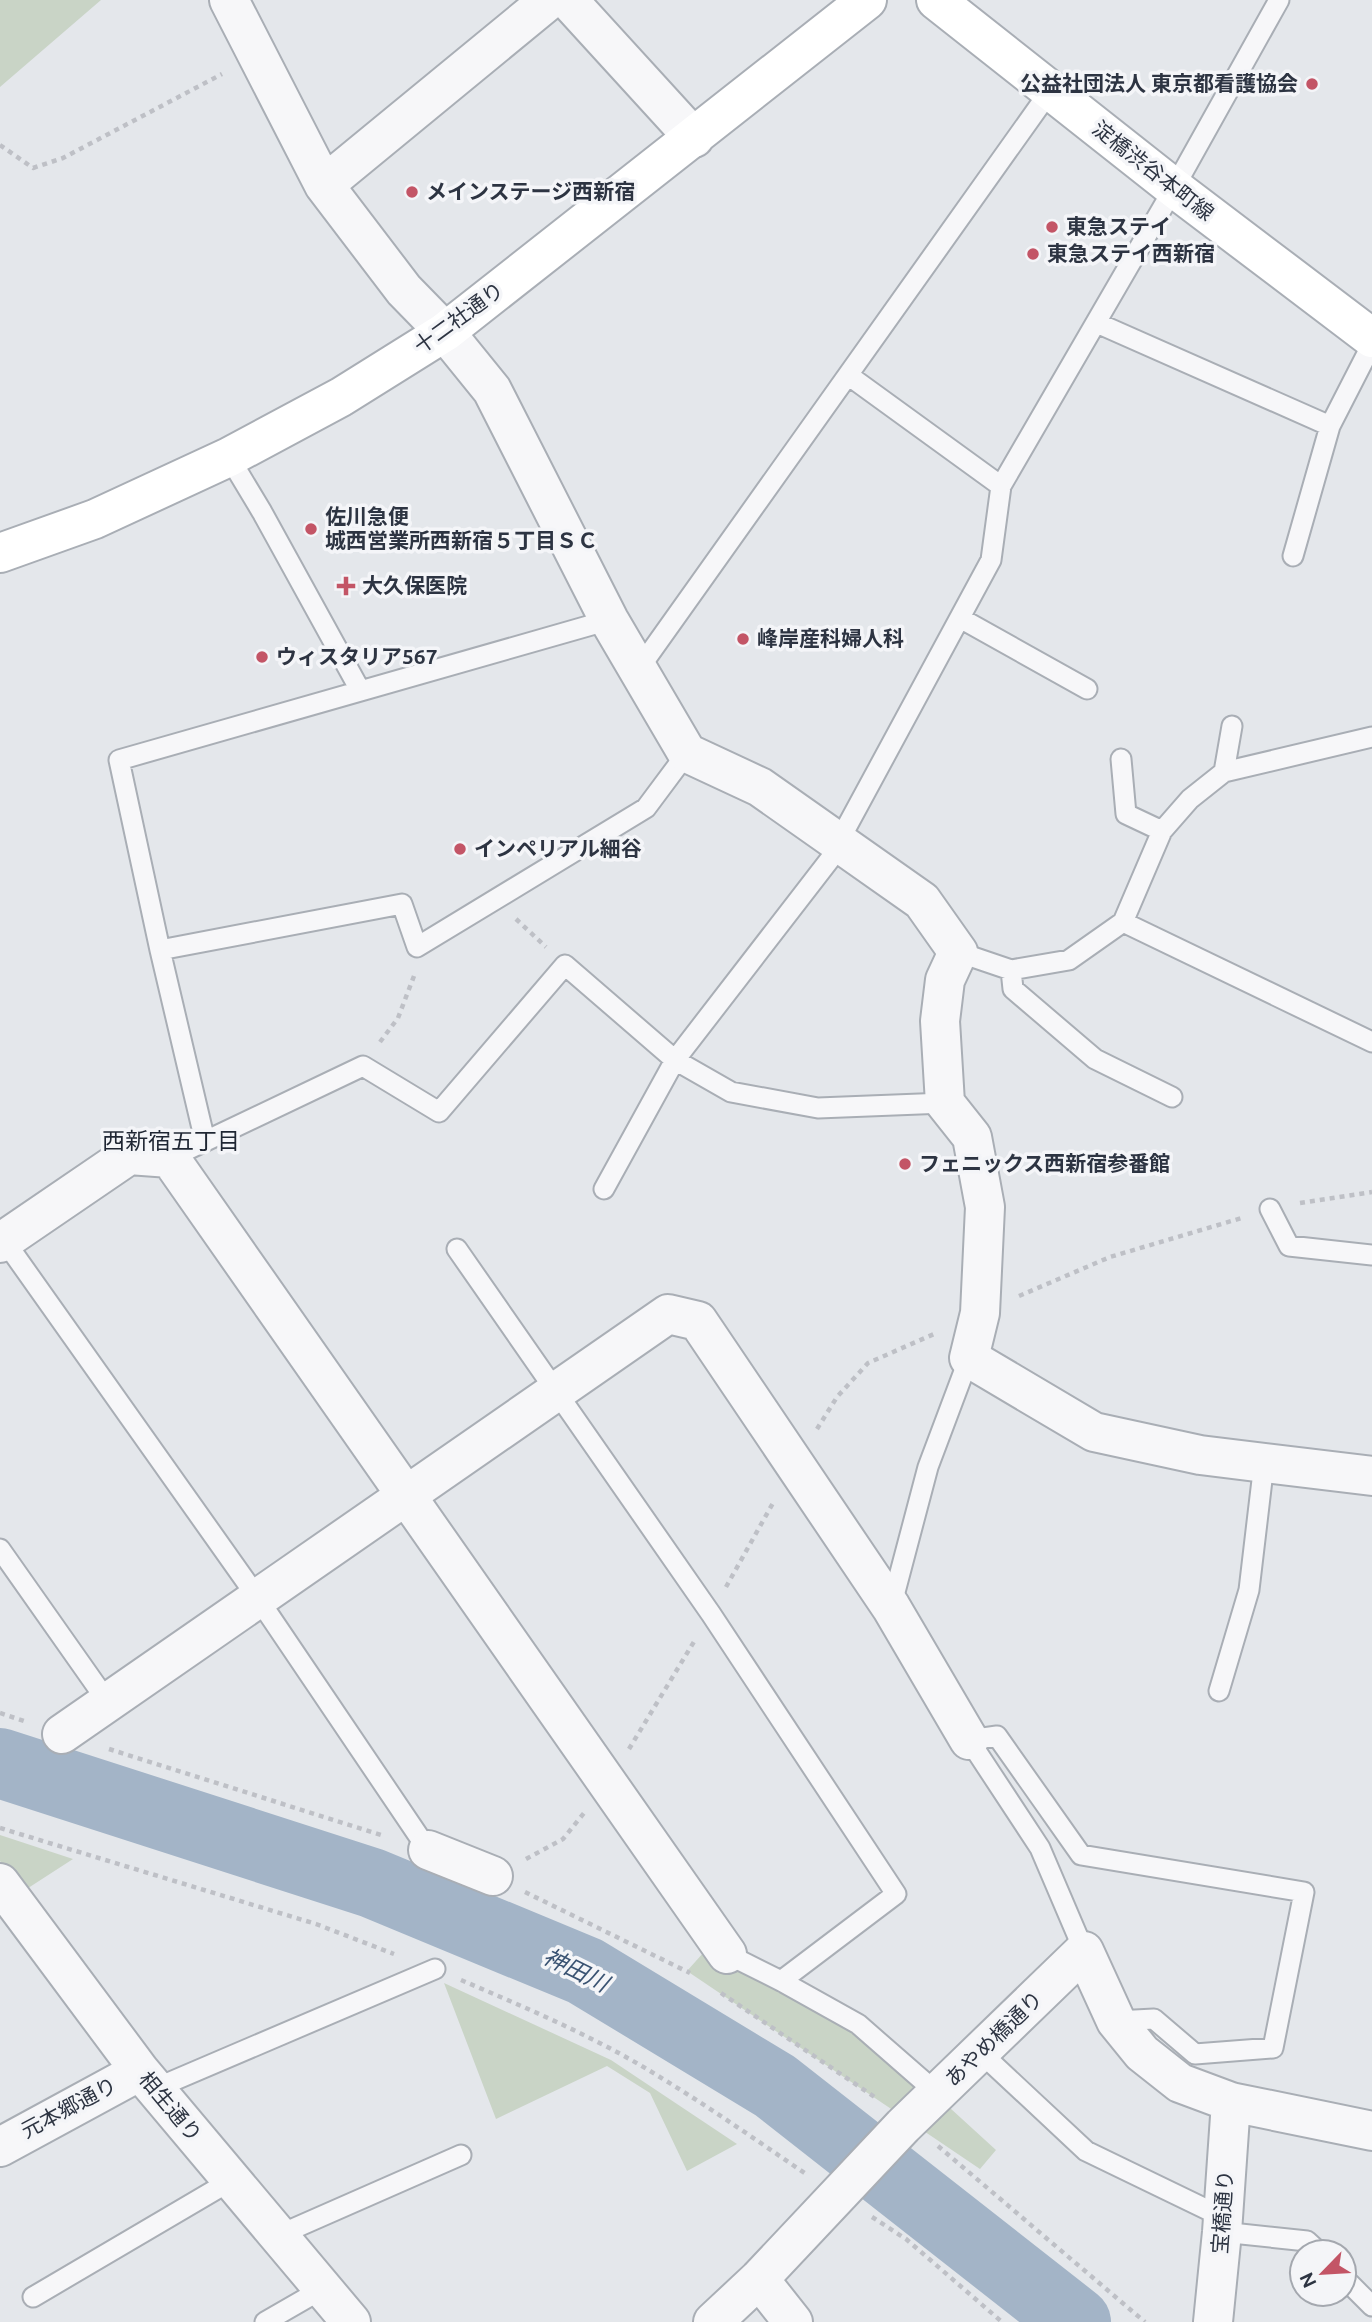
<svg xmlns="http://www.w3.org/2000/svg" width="1372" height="2322" font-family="Ubuntu,'Noto Sans JP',sans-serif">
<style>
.green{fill:#c9d4c6}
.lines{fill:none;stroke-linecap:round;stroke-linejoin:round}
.river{stroke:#a3b4c7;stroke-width:70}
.lane-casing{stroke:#a9aeb5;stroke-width:23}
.street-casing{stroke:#a9aeb5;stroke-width:42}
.secondary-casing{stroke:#a9aeb5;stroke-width:42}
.path{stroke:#bec0c6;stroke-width:4.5;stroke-dasharray:5 5;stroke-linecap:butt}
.lane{stroke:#f7f7f9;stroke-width:19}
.street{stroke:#f7f7f9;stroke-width:38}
.secondary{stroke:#fff;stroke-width:38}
.poi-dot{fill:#c35566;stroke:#f4f5f8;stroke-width:2.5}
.labels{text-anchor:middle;stroke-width:7;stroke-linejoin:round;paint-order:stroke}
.poi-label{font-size:21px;font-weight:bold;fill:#2d3442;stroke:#f4f5f8;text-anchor:start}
.street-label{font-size:21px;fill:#2d3442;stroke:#f4f5f8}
.neighbourhood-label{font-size:23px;fill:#1f2633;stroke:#f4f5f8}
.water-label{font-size:23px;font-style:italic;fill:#3a5372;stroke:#f4f5f8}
</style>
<rect width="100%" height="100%" fill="#e4e7eb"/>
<!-- green -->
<path class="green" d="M0,0H101L0,87Z
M0,1835L73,1859L22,1892L0,1861Z
M704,1952L858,2024L996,2150L980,2169L687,1971Z
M444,1983L611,2060L737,2144L687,2171L650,2093L607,2066L496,2119Z"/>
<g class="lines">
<!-- river -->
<path class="river" d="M0,1763L372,1883L585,1971L775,2086L1076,2322"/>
<defs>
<path id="lane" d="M1097,323L1330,426
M848,375L1001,486
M229,457L262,512L360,690
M1293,556L1330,426L1372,344
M960,618L1087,689
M638,670L1050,91
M1121,759L1126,814L1162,831
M1224,772L1232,726
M1123,922L1372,1042
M160,950L402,904L417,947L646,808L687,753
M958,952L1011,970L1069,960L1123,922L1162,831L1190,799L1224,772L1372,737
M1011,970L1013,989L1095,1059L1172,1097
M205,1141L160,950L119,760L609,620
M170,1158L363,1066L439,1112L565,965L675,1060L731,1092L818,1108L945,1103
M604,1189L675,1060L834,854L839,841L991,560L1001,486L1174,188L1279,0
M1270,1209L1289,1246L1372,1255
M4,1240L257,1597L428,1850
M457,1249L711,1614L896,1894L781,1981
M0,1549L107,1701
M891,1607L928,1467L969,1358
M1219,1691L1249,1590L1264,1463
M1084,1951L1040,1848L969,1740L997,1736L1081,1855L1304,1892L1273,2048L1195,2054L1154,2019L1116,2021
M727,1954L781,1981L858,2024L937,2093
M980,2052L1086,2151L1210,2211L1222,2232L1307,2241L1319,2252
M154,2089L435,1969
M279,2235L461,2155
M1344,2278L1372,2306
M33,2297L232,2180
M265,2322L324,2288"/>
<path id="street" d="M229,0L324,185L404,290L445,332L492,390L609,620L687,753L760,787L922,901L958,952L945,980L940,1021L945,1103L972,1137L985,1207L980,1313L969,1358L1094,1432L1200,1455L1372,1476
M568,0L694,138
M324,185L549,0
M0,1243L129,1155L170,1158L727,1954
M62,1734L668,1314L698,1321L891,1607L969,1740
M428,1850L493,1876
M0,1883L140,2071L351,2322
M0,2147L140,2071
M759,2279L793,2322
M713,2322L759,2279L903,2126L1084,1951L1116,2021L1142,2053L1180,2083L1231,2102L1372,2131
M1213,2322L1222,2232L1231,2102"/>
<path id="secondary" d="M936,0L1174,188L1372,338
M0,553L95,519L229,457L341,397L445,332L867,0"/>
</defs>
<!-- lane casing -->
<use href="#lane" class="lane-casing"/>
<!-- street casing -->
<use href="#street" class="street-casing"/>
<!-- secondary casing -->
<use href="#secondary" class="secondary-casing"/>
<!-- path -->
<path class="path" d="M0,145L33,168L63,158L222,74
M516,919L546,947
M380,1042L398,1018L414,976
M1300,1203L1372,1192
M1019,1296L1110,1257L1245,1217
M817,1429L837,1397L868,1363L934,1334
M726,1587L773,1503
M0,1713L27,1722
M109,1749L381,1835
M629,1749L695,1640
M0,1828L316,1924L394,1954
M526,1859L563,1839L584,1813
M525,1892L690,1973
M461,1980C529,2009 600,2039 663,2079C712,2109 759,2142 806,2174
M721,1993L876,2098
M938,2146L1145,2322
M872,2217L906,2239L1002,2322"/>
<!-- lane -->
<use href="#lane" class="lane"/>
<!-- street -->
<use href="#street" class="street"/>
<!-- secondary -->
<use href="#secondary" class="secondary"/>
</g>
<!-- markers -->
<g class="poi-dot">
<circle cx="1312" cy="84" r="7"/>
<circle cx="412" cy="192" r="7"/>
<circle cx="1052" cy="227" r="7"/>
<circle cx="1033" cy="254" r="7"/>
<circle cx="311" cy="529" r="7"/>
<path d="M342.5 575.5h7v7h7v7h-7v7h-7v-7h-7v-7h7z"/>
<circle cx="743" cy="639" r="7"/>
<circle cx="262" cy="657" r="7"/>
<circle cx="460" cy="849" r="7"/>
<circle cx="905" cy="1164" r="7"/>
</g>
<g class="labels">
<!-- poi labels -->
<g class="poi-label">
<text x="1298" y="91" text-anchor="end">公益社団法人 東京都看護協会</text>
<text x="426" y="199">メインステージ西新宿</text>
<text x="1066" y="234">東急ステイ</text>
<text x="1047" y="261">東急ステイ西新宿</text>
<text x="325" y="524">佐川急便<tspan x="325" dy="24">城西営業所西新宿５丁目ＳＣ</tspan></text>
<text x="362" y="593">大久保医院</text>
<text x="757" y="646">峰岸産科婦人科</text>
<text x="276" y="664">ウィスタリア567</text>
<text x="474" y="856">インペリアル細谷</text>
<text x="919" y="1171">フェニックス西新宿参番館</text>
</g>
<!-- street labels -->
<g class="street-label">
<text transform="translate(1153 171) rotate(38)" y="7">淀橋渋谷本町線</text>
<text transform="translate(459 318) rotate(-36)" y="7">十二社通り</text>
<text transform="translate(994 2039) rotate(-44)" y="7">あやめ橋通り</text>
<text transform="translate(170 2107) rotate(50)" y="7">相生通り</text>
<text transform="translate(69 2108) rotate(-28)" y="7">元本郷通り</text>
<text transform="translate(1223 2212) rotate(-86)" y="7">宝橋通り</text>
</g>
<!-- neighbourhood labels -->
<g class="neighbourhood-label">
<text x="171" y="1149">西新宿五丁目</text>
</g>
<!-- water labels -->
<g class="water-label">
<text transform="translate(576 1970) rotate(26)" y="8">神田川</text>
</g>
</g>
<!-- north arrow -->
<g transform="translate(1323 2273) rotate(245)"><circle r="33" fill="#f4f5f8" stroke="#a4a8af" stroke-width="2"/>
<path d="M0-5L12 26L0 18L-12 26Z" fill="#c35566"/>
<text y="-10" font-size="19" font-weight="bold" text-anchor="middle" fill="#2d3442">N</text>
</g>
</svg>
